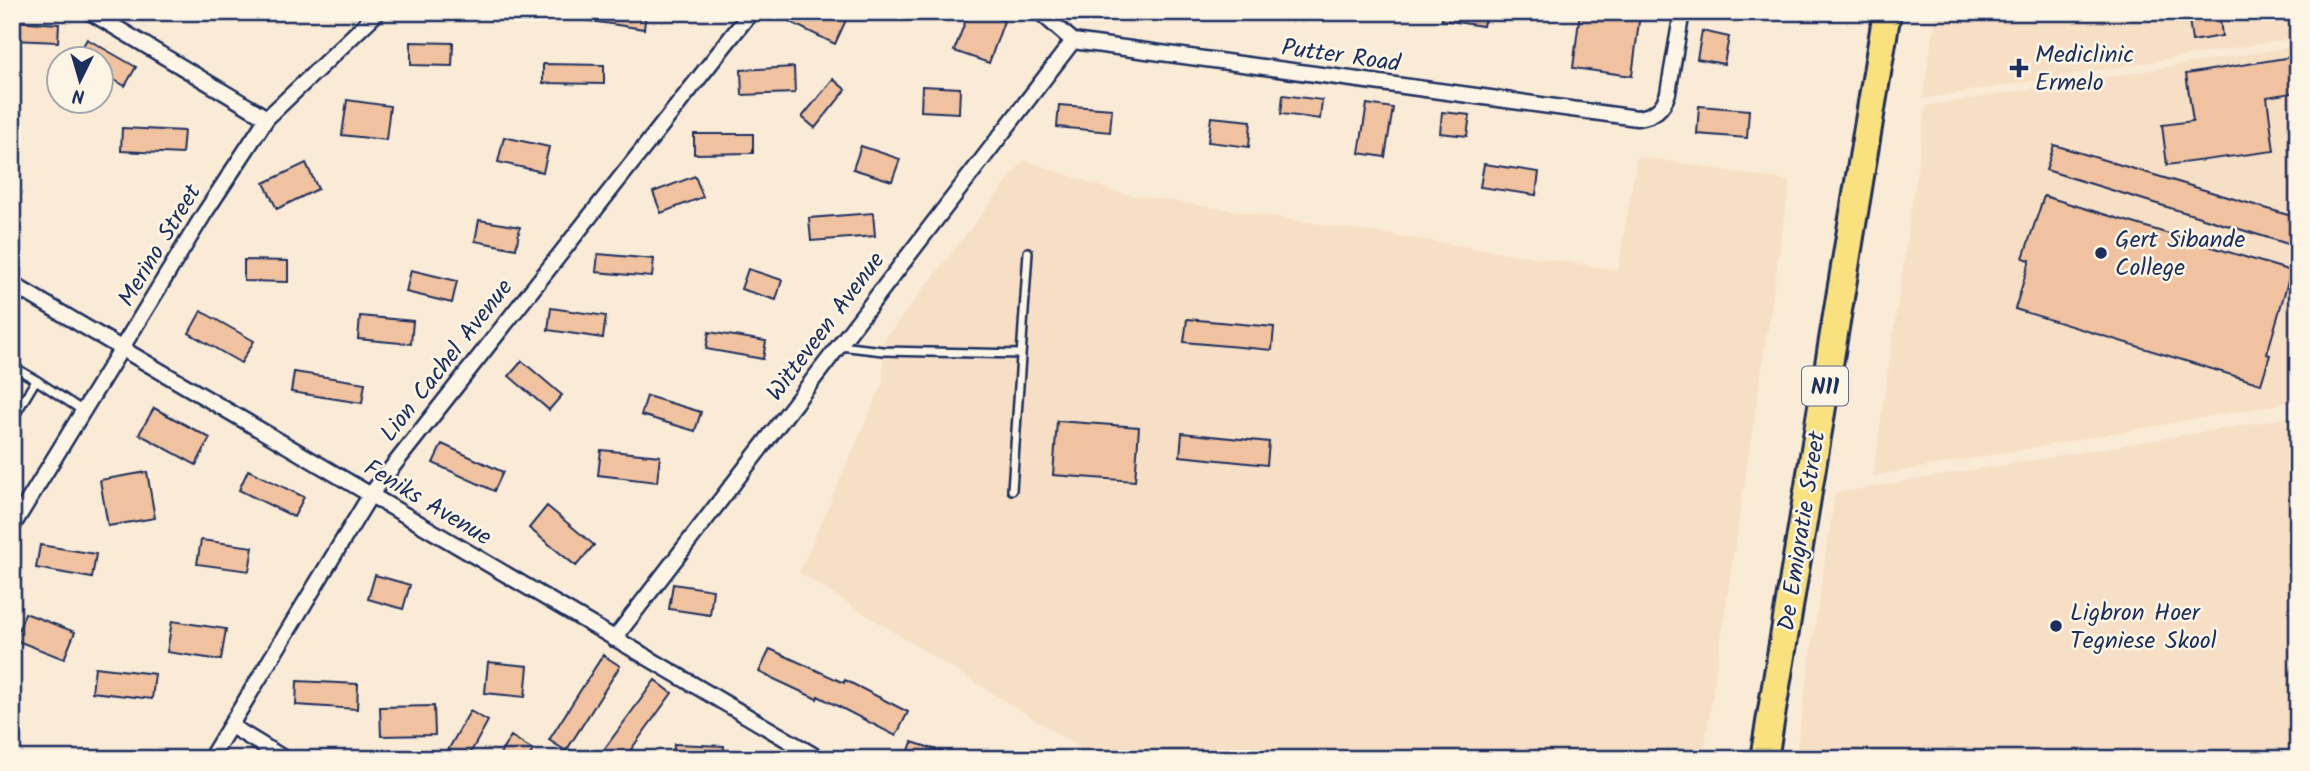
<svg xmlns="http://www.w3.org/2000/svg" width="2310" height="771" font-family="Kalam,sans-serif">
<style>
.built{fill:#f7dfc6}
.building{fill:#f0c29f;stroke:#1b2f5e;stroke-width:2}
.lines{fill:none;stroke-linecap:round;stroke-linejoin:round}
.lane-casing{stroke:#1b2f5e;stroke-width:12}
.street-casing{stroke:#1b2f5e;stroke-width:19}
.highway-casing{stroke:#1b2f5e;stroke-width:32}
.lane{stroke:#fcf5e5;stroke-width:7}
.street{stroke:#fcf5e5;stroke-width:14}
.highway{stroke:#fae180;stroke-width:26}
.poi-dot{fill:#1b2f5e;stroke:#fcf5e5;stroke-width:2.5}
.labels{text-anchor:middle;stroke-width:5;stroke-linejoin:round;paint-order:stroke}
.shield{fill:#fcf5e5;stroke:#5e6a86;stroke-width:2}
.shield-label{font-size:23px;font-weight:bold;fill:#1b2f5e}
.poi-label{font-size:24px;fill:#1b2f5e;stroke:#fcf5e5;text-anchor:start}
.street-label{font-size:24px;fill:#1b2f5e;stroke:#fcf5e5}
</style>
<rect width="100%" height="100%" fill="#faebd7"/>
<filter id="ink" filterUnits="userSpaceOnUse"><feTurbulence type="fractalNoise" baseFrequency=".0143" numOctaves="2"/><feDisplacementMap in="SourceGraphic" scale="14" xChannelSelector="R" yChannelSelector="G"/><feConvolveMatrix kernelMatrix="1 2 1 2 8 2 1 2 1" color-interpolation-filters="sRGB"/></filter>
<g filter="url(#ink)">
<!-- built -->
<path class="built" d="M1937,12H2298V38L1922,99Z
M2298,46V401L1873,476L1926,106Z
M1637,156L1790,181L1705,745L1699,759H1086L1085,751L799,573L883,382V341L1024,160L1119,193L1618,270Z
M2298,416V759H1795L1835,493Z"/>
<!-- building -->
<path class="building" d="M585,12H646L644,29L584,20Z
M794,12H830L846,20L835,44L790,22Z
M969,12H979L1004,21L989,63L954,51Z
M1442,12H1486L1483,26L1442,20Z
M1580,12L1640,14L1632,76L1573,68Z
M2188,12H2219L2222,36L2192,41Z
M12,21L59,24L58,42L12,40Z
M1702,31L1729,37L1724,64L1697,59Z
M87,39L136,67L125,86L102,73V60H75Z
M411,42L453,43L452,66L411,65Z
M2298,56V92L2267,97L2274,151L2167,165L2162,125L2193,121L2186,74Z
M543,64L604,65V84L543,83Z
M794,67L795,93L742,95L741,70Z
M833,79L846,90L815,128L802,117Z
M922,86L960,88L959,113L921,111Z
M1283,95L1322,100L1320,119L1281,114Z
M347,100L390,106L386,140L342,135Z
M1367,104L1393,108L1385,157L1359,153Z
M1059,105L1112,109L1110,132L1057,127Z
M1699,106L1749,110L1747,138L1697,134Z
M1442,112L1470,115L1467,136L1440,133Z
M1211,117L1251,121L1249,147L1208,142Z
M122,128L184,131L182,154L121,151Z
M694,134H753V153L694,154Z
M504,137L549,147L543,172L498,162Z
M2054,145L2298,218V247L2046,170Z
M861,146L900,159L892,181L853,169Z
M306,163L318,189L277,209L264,183Z
M1484,164L1539,172L1536,195L1480,187Z
M695,176L703,197L661,213L653,192Z
M2044,196L2291,271L2267,354L2270,355L2261,384L2015,309L2030,260L2023,258Z
M873,213L875,236L811,241L809,218Z
M479,220L520,227L516,249L475,241Z
M598,254L654,259L652,277L596,272Z
M244,260L288,261V282L244,281Z
M748,269L782,280L776,300L741,289Z
M411,270L457,281L452,303L406,292Z
M551,308L606,316L603,338L548,330Z
M201,311L254,341L241,363L189,333Z
M360,316L413,321L411,344L358,339Z
M1187,319L1274,327L1272,350L1184,342Z
M709,332L766,341L763,359L706,349Z
M522,361L562,395L549,410L509,376Z
M294,372L365,383L362,403L291,392Z
M647,396L701,412L695,431L641,415Z
M154,408L210,438L196,465L139,434Z
M1057,421L1139,427L1135,481L1053,475Z
M1182,433L1269,442L1267,465L1180,456Z
M442,444L503,472L494,491L433,463Z
M601,450L660,456L657,482L598,475Z
M248,470L304,497L294,517L239,490Z
M147,472L155,518L108,526L100,480Z
M547,506L594,545L576,566L529,528Z
M201,540L253,547L249,571L197,564Z
M40,545L96,554L92,578L36,568Z
M375,575L410,585L403,609L368,599Z
M673,584L713,590L710,615L669,609Z
M25,613L75,632L64,659L15,640Z
M172,621L226,629L221,660L167,652Z
M770,649L844,683L845,680L908,712L896,736L818,696L817,699L759,672Z
M603,655L620,666L566,751L549,740Z
M488,662L528,666L525,697L485,693Z
M95,667L155,674L152,699L92,692Z
M655,680L672,693L624,759H597Z
M297,681L358,684L357,709L296,705Z
M434,706L435,735L381,736L380,707Z
M470,711L488,721L467,759H443Z
M511,736L533,750L528,759H497Z
M912,742L956,756V759H906Z
M674,744L724,746L723,759H673Z"/>
<g class="lines">
<defs>
<path id="lane" d="M840,346L883,351L1021,354
M12,366L36,380
M12,420L36,380L83,411
M1012,490L1028,252"/>
<path id="street" d="M90,12L267,118
M1040,12L1073,41L1637,118C1654,116 1663,109 1668,93L1682,12
M12,284C282,442 550,603 820,759
M12,527L204,214L267,118L378,12
M614,639L1073,41
M231,726L285,759
M210,759L371,494L751,12"/>
<path id="highway" d="M1764,759L1887,12"/>
</defs>
<!-- lane casing -->
<use href="#lane" class="lane-casing"/>
<!-- street casing -->
<use href="#street" class="street-casing"/>
<!-- highway casing -->
<use href="#highway" class="highway-casing"/>
<!-- lane -->
<use href="#lane" class="lane"/>
<!-- street -->
<use href="#street" class="street"/>
<!-- highway -->
<use href="#highway" class="highway"/>
</g>
</g>
<!-- markers -->
<g class="poi-dot">
<path d="M2015.5 57.5h7v7h7v7h-7v7h-7v-7h-7v-7h7z"/>
<circle cx="2101" cy="253" r="7"/>
<circle cx="2056" cy="626" r="7"/>
</g>
<g class="labels">
<!-- shield labels -->
<rect class="shield" x="1802" y="366.5" width="46" height="39" rx="5"/>
<g class="shield-label">
<text x="1825" y="394">N11</text>
</g>
<!-- poi labels -->
<g class="poi-label">
<text x="2035" y="62">Mediclinic<tspan x="2035" dy="28">Ermelo</tspan></text>
<text x="2115" y="247">Gert Sibande<tspan x="2115" dy="28">College</tspan></text>
<text x="2070" y="620">Ligbron Hoer<tspan x="2070" dy="28">Tegniese Skool</tspan></text>
</g>
<!-- street labels -->
<g class="street-label">
<text transform="translate(1341 55) rotate(8)" y="8">Putter Road</text>
<text transform="translate(159 245) rotate(-59)" y="8">Merino Street</text>
<text transform="translate(825 326) rotate(-53)" y="8">Witteveen Avenue</text>
<text transform="translate(446 360) rotate(-52)" y="8">Lion Cachel Avenue</text>
<text transform="translate(428 502) rotate(31)" y="8">Feniks Avenue</text>
<text transform="translate(1801 531) rotate(-81)" y="8">De Emigratie Street</text>
</g>
</g>
<!-- margin -->
<rect width="2310" height="771" fill="none" stroke="#fcf5e5" stroke-width="42"/>
<rect x="21" y="21" width="2268" height="729" fill="none" stroke="#1b2f5e" stroke-width="2.5" filter="url(#ink)"/>
<!-- north arrow -->
<g transform="translate(80 80) rotate(185)"><circle r="33" fill="#fcf5e5" stroke="#a2a6af" stroke-width="2"/>
<path d="M0-5L12 26L0 18L-12 26Z" fill="#1b2f5e"/>
<text y="-10" font-size="19" font-weight="bold" text-anchor="middle" fill="#1b2f5e">N</text>
</g>
</svg>
